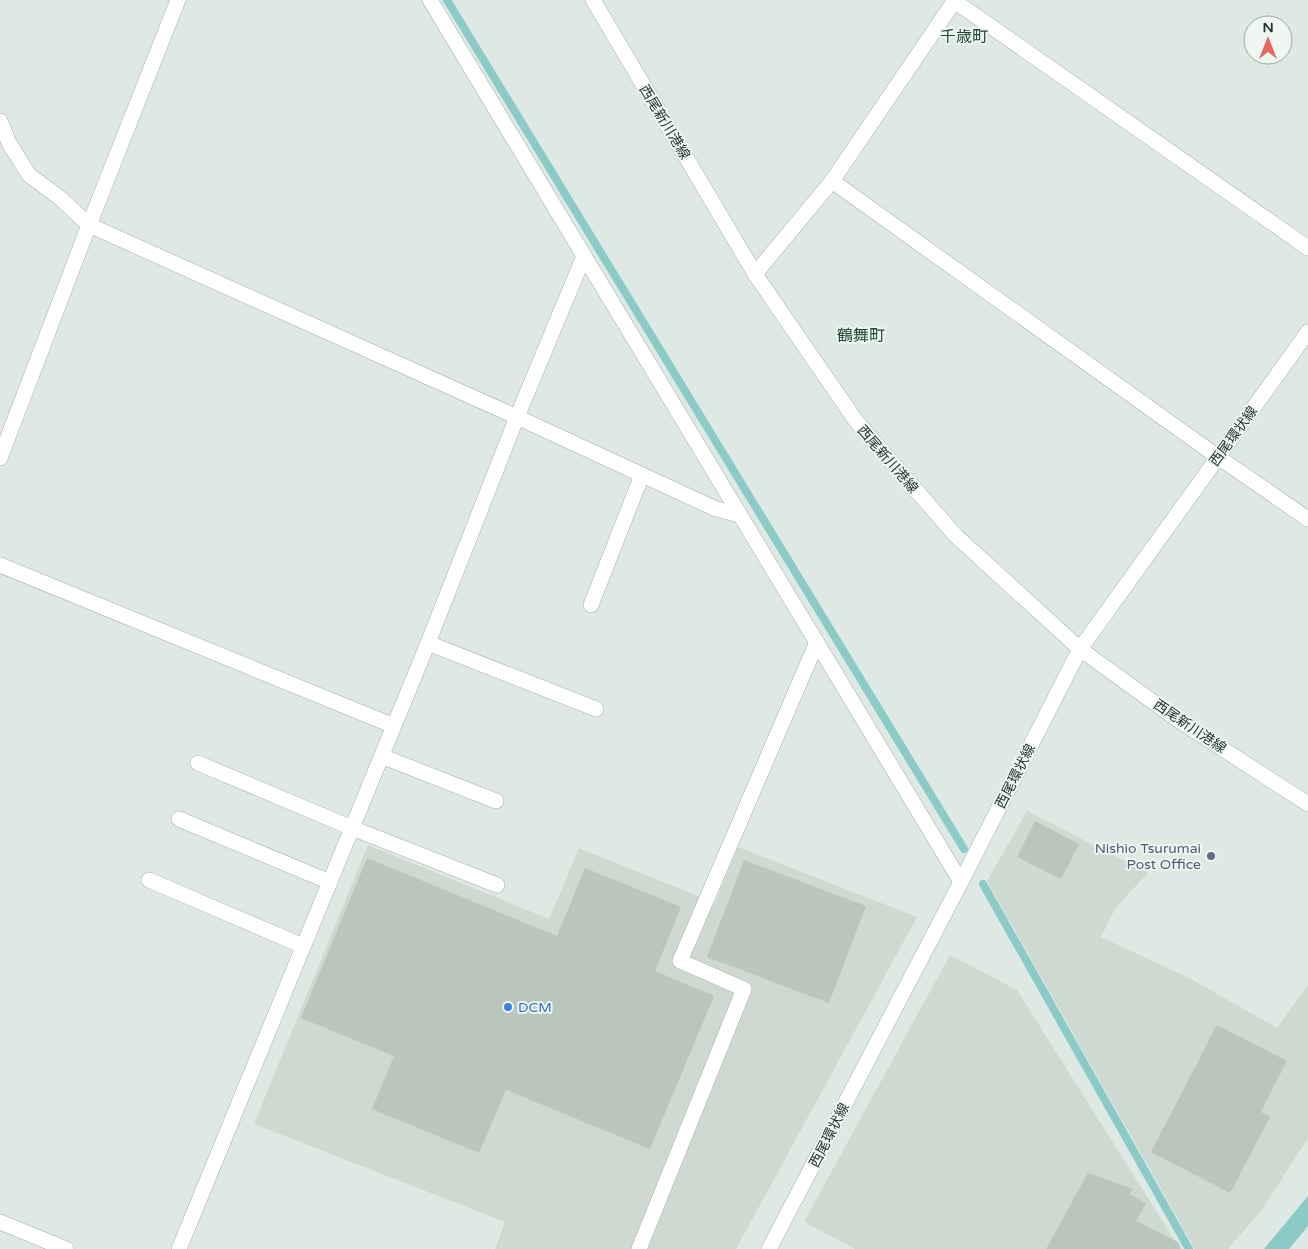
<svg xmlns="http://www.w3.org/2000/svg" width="1308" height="1249" font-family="'Varela Round','Noto Sans JP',sans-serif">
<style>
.built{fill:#ced9d1}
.water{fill:#8ccac7}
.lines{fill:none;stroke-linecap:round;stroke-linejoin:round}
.stream{stroke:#8ccac7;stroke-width:8}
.building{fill:#b8c6be}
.minor-casing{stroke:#a3b0a9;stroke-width:16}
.tertiary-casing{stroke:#a3b0a9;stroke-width:16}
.secondary-casing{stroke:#a0b4a8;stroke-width:16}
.minor{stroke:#fff;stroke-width:15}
.tertiary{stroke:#fff;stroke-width:15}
.secondary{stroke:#fff;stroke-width:15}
.service-dot{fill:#5c6f8a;stroke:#eff6f1;stroke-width:2}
.shop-dot{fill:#3f7fe0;stroke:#eff6f1;stroke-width:2}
.labels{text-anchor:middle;stroke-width:4;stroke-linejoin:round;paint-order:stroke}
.street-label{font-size:14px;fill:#22372d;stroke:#eff6f1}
.service-label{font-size:14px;fill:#4e5e75;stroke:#eff6f1;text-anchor:end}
.shop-label{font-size:14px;fill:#366cbe;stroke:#eff6f1;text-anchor:start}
.quarter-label{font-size:16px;fill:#204736;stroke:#eff6f1}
</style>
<rect width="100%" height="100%" fill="#dfe9e3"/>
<!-- built -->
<path class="built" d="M1027,811L1148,873L1116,907L1101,937L1191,979L1277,1028L1308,985V1138L1261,1211L1228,1249H1195L987,881Z
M368,845L549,919L579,848L715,903L738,847L917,917L736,1249H495L505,1222L254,1124Z
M950,955L1017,990L1180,1249H855L804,1222Z"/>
<!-- water -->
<path class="water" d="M1308,1196V1226L1289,1249H1264Z"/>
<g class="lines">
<!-- stream -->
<path class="stream" d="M447,0L964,849
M983,884L1189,1249"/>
</g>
<!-- building -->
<path class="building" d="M1035,821L1079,844L1061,879L1017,857Z
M367,858L557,936L585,868L681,907L655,971L714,996L650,1149L506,1090L479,1153L372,1109L394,1056L301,1018Z
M744,860L866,906L829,1003L707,957Z
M1217,1025L1287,1061L1261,1112L1270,1117L1230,1193L1151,1152Z
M1088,1173L1133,1189L1129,1194L1146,1203L1136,1221L1178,1242L1181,1249H1046Z"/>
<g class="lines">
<defs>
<path id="minor" d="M953,0L1308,248
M0,121L9,143L29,175L60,198L89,225L517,417L716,509L740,515
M832,181L1218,457L1308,519
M755,274L832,181L955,0
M0,565L394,726
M591,605L642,475
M428,643L596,709
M381,756L496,801
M198,763L352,828L497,885
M179,819L330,882
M149,880L303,946
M179,1249L428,643L517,417L584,256
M639,1249L744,989L680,961L817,642"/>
<path id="tertiary" d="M430,0L961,882
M0,458L89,225L178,0"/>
<path id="secondary" d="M593,0L755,274L856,421L956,536L1080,649L1178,720L1308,804
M0,1222L66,1249
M769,1249L961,882L1080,649L1308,332"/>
</defs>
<!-- minor casing -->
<use href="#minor" class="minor-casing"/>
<!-- tertiary casing -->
<use href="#tertiary" class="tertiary-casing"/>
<!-- secondary casing -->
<use href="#secondary" class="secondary-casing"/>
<!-- minor -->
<use href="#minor" class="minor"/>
<!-- tertiary -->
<use href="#tertiary" class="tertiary"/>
<!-- secondary -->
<use href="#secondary" class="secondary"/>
</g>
<!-- markers -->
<circle class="service-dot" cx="1211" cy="856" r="5"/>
<circle class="shop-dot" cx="508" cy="1007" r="5"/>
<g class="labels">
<!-- street labels -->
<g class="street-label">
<text transform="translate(665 122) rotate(59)" y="5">西尾新川港線</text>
<text transform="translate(1233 436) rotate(-54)" y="5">西尾環状線</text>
<text transform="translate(888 459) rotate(49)" y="5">西尾新川港線</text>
<text transform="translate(1190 726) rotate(34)" y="5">西尾新川港線</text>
<text transform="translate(1015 776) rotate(-63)" y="5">西尾環状線</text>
<text transform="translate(829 1135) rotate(-63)" y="5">西尾環状線</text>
</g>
<!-- service labels -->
<g class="service-label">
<text x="1201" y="853">Nishio Tsurumai<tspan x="1201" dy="16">Post Office</tspan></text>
</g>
<!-- shop labels -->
<g class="shop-label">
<text x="518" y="1012">DCM</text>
</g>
<!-- quarter labels -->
<g class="quarter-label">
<text x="964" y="42">千歳町</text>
<text x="861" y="341">鶴舞町</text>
</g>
</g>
<!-- north arrow -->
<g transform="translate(1268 40)"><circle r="24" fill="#eff6f1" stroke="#9daaa3"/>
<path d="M0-4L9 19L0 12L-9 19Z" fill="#e56762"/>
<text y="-8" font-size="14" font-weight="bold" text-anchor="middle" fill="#22372d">N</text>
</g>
</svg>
